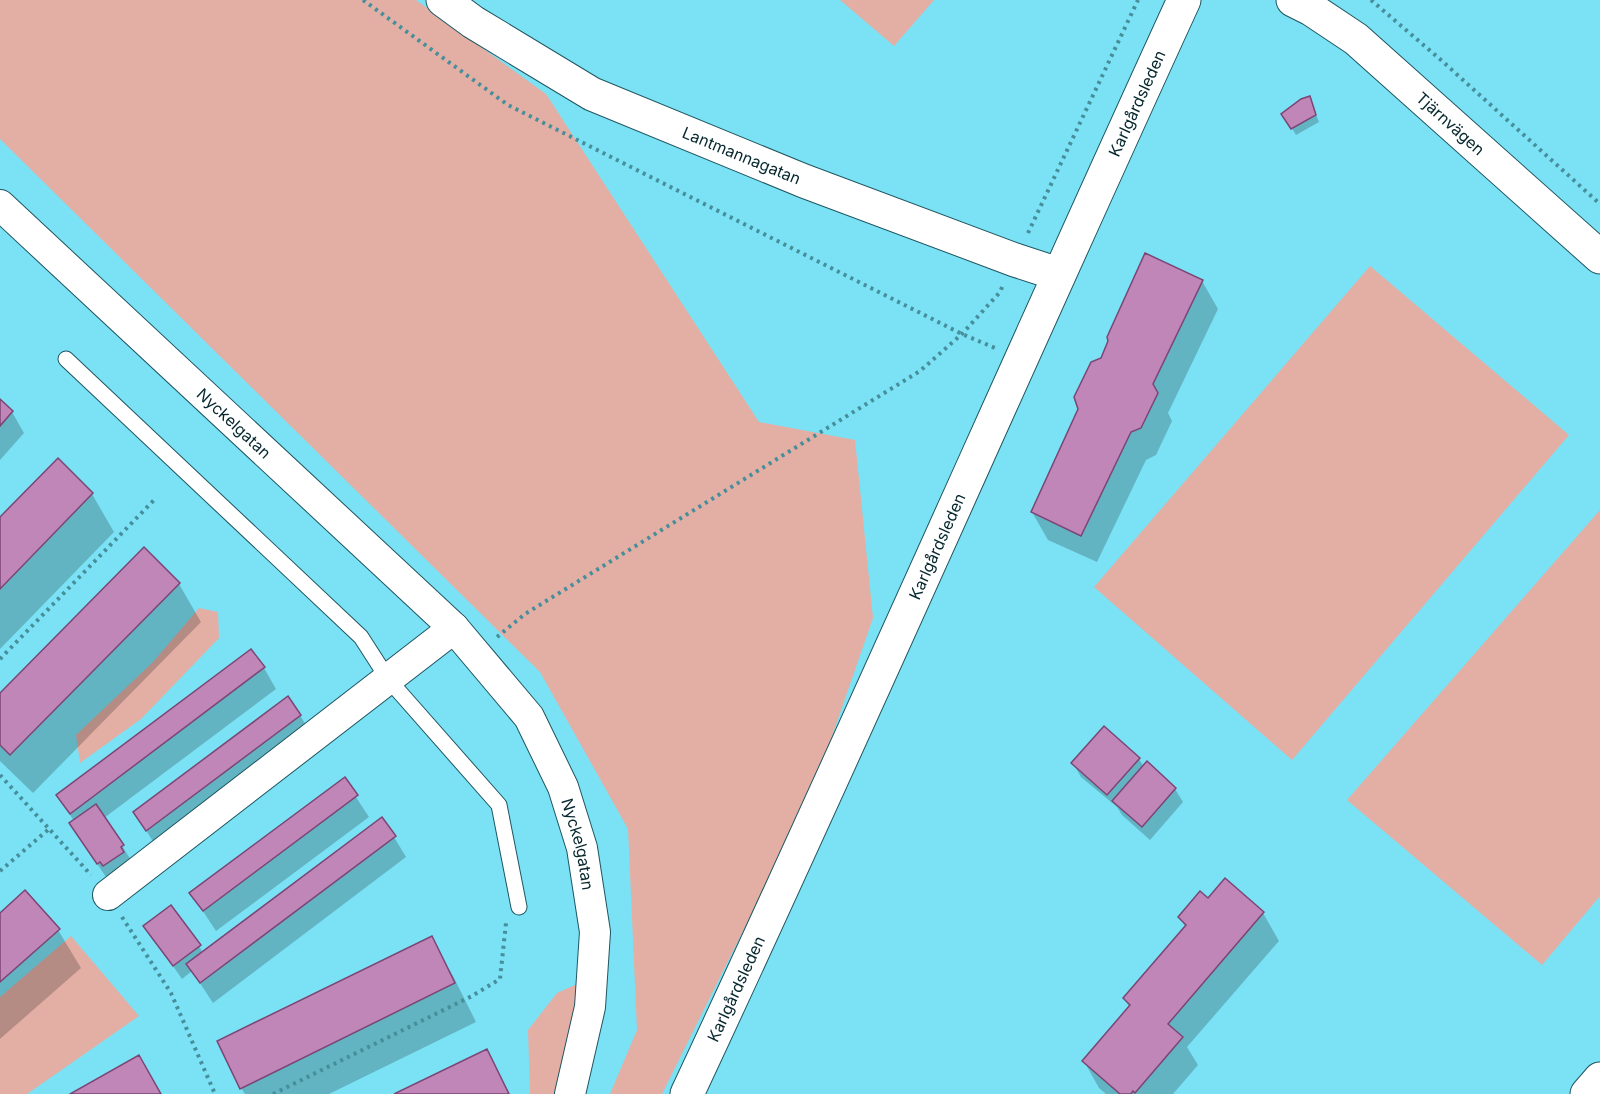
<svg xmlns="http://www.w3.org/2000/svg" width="1600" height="1094" font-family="Inter,sans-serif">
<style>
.green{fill:#e3afa5}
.shadow{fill:#0003}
.building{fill:#c086b8;stroke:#7b4574;stroke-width:1.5}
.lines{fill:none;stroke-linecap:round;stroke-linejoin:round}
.lane-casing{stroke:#1f5660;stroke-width:17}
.street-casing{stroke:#1f5660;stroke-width:32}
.secondary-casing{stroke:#1f5660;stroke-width:35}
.path{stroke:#478e9b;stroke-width:4;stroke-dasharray:3 4.5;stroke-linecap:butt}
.lane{stroke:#fff;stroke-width:15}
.street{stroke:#fff;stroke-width:30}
.secondary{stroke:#fff;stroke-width:33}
.labels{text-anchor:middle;stroke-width:6;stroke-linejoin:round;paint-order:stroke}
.street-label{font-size:16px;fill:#06282e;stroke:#dbf6fb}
</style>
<rect width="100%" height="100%" fill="#7be1f4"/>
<!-- green -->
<path class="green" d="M0,0H416L546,94L759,422L855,440L873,618L814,788L662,1094H610L637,1030L628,829L540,672L0,139Z
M840,0H934L894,46Z
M1370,266L1569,435L1292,760L1094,587Z
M1600,510V896L1542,965L1347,800Z
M199,608L218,612L219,638L141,719L80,763L76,735L153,662Z
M71,936L139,1016L27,1094H0V997Z
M584,981L559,1094H530L528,1030L557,993Z"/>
<!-- shadow -->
<path class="shadow" d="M1309,98L1319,122L1296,135L1287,120Z
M1202,281L1218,309L1168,413L1172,421L1156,455L1146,460L1097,562L1048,540L1032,512L1102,359Z
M0,401L12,412L24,433L0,460Z
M92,494L114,532L0,649V519Z
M179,584L201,622L33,793L0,761V696Z
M264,668L276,689L104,818L131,860L106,877L79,837L71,824L74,821L58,796Z
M300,715L312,736L159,851L135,813Z
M1139,759L1144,767L1175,789L1183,802L1150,840L1122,815L1117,807L1081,777L1073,763Z
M344,779L369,817L216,931L191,893Z
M394,837L406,857L213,1003L192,971L182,979L145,926L199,946L203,953Z
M1225,881L1263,913L1279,941L1187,1047L1198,1065L1173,1094H1106L1099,1088L1084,1061L1130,1008L1124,998L1186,928L1180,917L1208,900Z
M0,915L58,930L81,968L0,1039Z
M431,938L453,976L476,1022L329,1094H245L241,1088Z
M486,1051L510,1094H398Z"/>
<!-- building -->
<path class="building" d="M1310,96L1316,115L1291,129L1281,114L1301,99Z
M1145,253L1203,280L1153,384L1158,393L1141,428L1131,432L1081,536L1031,512L1078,409L1074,397L1091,362L1101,358L1108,341L1107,337Z
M0,399L13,411L0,426Z
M58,458L93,493L0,589V517Z
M144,547L180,583L10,755L0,745V693Z
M251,649L265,667L70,814L56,795Z
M288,696L301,715L146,831L133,812Z
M1104,726L1140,758L1107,795L1071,763Z
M1147,761L1176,788L1142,827L1112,801Z
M345,777L358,795L203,911L189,893Z
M96,804L124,845L121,847L124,852L103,866L100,862L97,864L69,823Z
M382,817L396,836L200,983L186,964Z
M1225,878L1264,912L1168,1024L1183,1037L1135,1093L1133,1091L1131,1094H1120L1082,1061L1130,1005L1123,998L1186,925L1178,917L1200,891L1208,898Z
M25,890L60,929L0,982V913Z
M171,905L201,945L173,966L143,926Z
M432,936L455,983L240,1089L217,1041Z
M487,1049L509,1094H394Z
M139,1055L161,1094H70Z"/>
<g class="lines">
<defs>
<path id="lane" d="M66,359L361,637L388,679L499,805L519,907"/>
<g id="street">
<path id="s1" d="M0,205L454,628L529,717L563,787L582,848L595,932L590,1007L570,1094"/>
<path d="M108,895L454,628"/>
</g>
<g id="secondary">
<path id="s2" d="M443,0L473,22L592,94L804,181L1015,260L1058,274"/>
<path id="s3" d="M1293,0L1311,9L1356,39L1600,257"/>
<path id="s4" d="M687,1094C857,731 1017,364 1184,0"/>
<path d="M1587,1094L1600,1079"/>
</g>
</defs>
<!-- lane casing -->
<use href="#lane" class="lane-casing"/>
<!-- street casing -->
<use href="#street" class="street-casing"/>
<!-- secondary casing -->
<use href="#secondary" class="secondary-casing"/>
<!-- path -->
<path class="path" d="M363,0L508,105L962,334L995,348
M1371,0L1441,60L1600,204
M1028,233L1138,0
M497,637L525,614L920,371L962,334L1000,292L1003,285
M0,659L154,500
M0,775L91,875
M0,871L49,829
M122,917L171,993L215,1094
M273,1094L472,996L500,979L506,923"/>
<!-- lane -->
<use href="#lane" class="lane"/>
<!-- street -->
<use href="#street" class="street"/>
<!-- secondary -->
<use href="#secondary" class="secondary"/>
</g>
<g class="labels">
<!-- street labels -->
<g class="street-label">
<text dy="6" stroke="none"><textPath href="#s4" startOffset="1088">Karlgårdsleden</textPath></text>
<text dy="6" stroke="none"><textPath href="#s3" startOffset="201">Tjärnvägen</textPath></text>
<text dy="6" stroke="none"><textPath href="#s2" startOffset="338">Lantmannagatan</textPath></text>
<text dy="6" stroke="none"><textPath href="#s1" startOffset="320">Nyckelgatan</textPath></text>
<text dy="6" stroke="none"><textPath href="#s4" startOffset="602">Karlgårdsleden</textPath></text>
<text dy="6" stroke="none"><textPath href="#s1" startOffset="874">Nyckelgatan</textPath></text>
<text dy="6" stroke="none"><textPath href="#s4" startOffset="116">Karlgårdsleden</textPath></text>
</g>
</g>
</svg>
